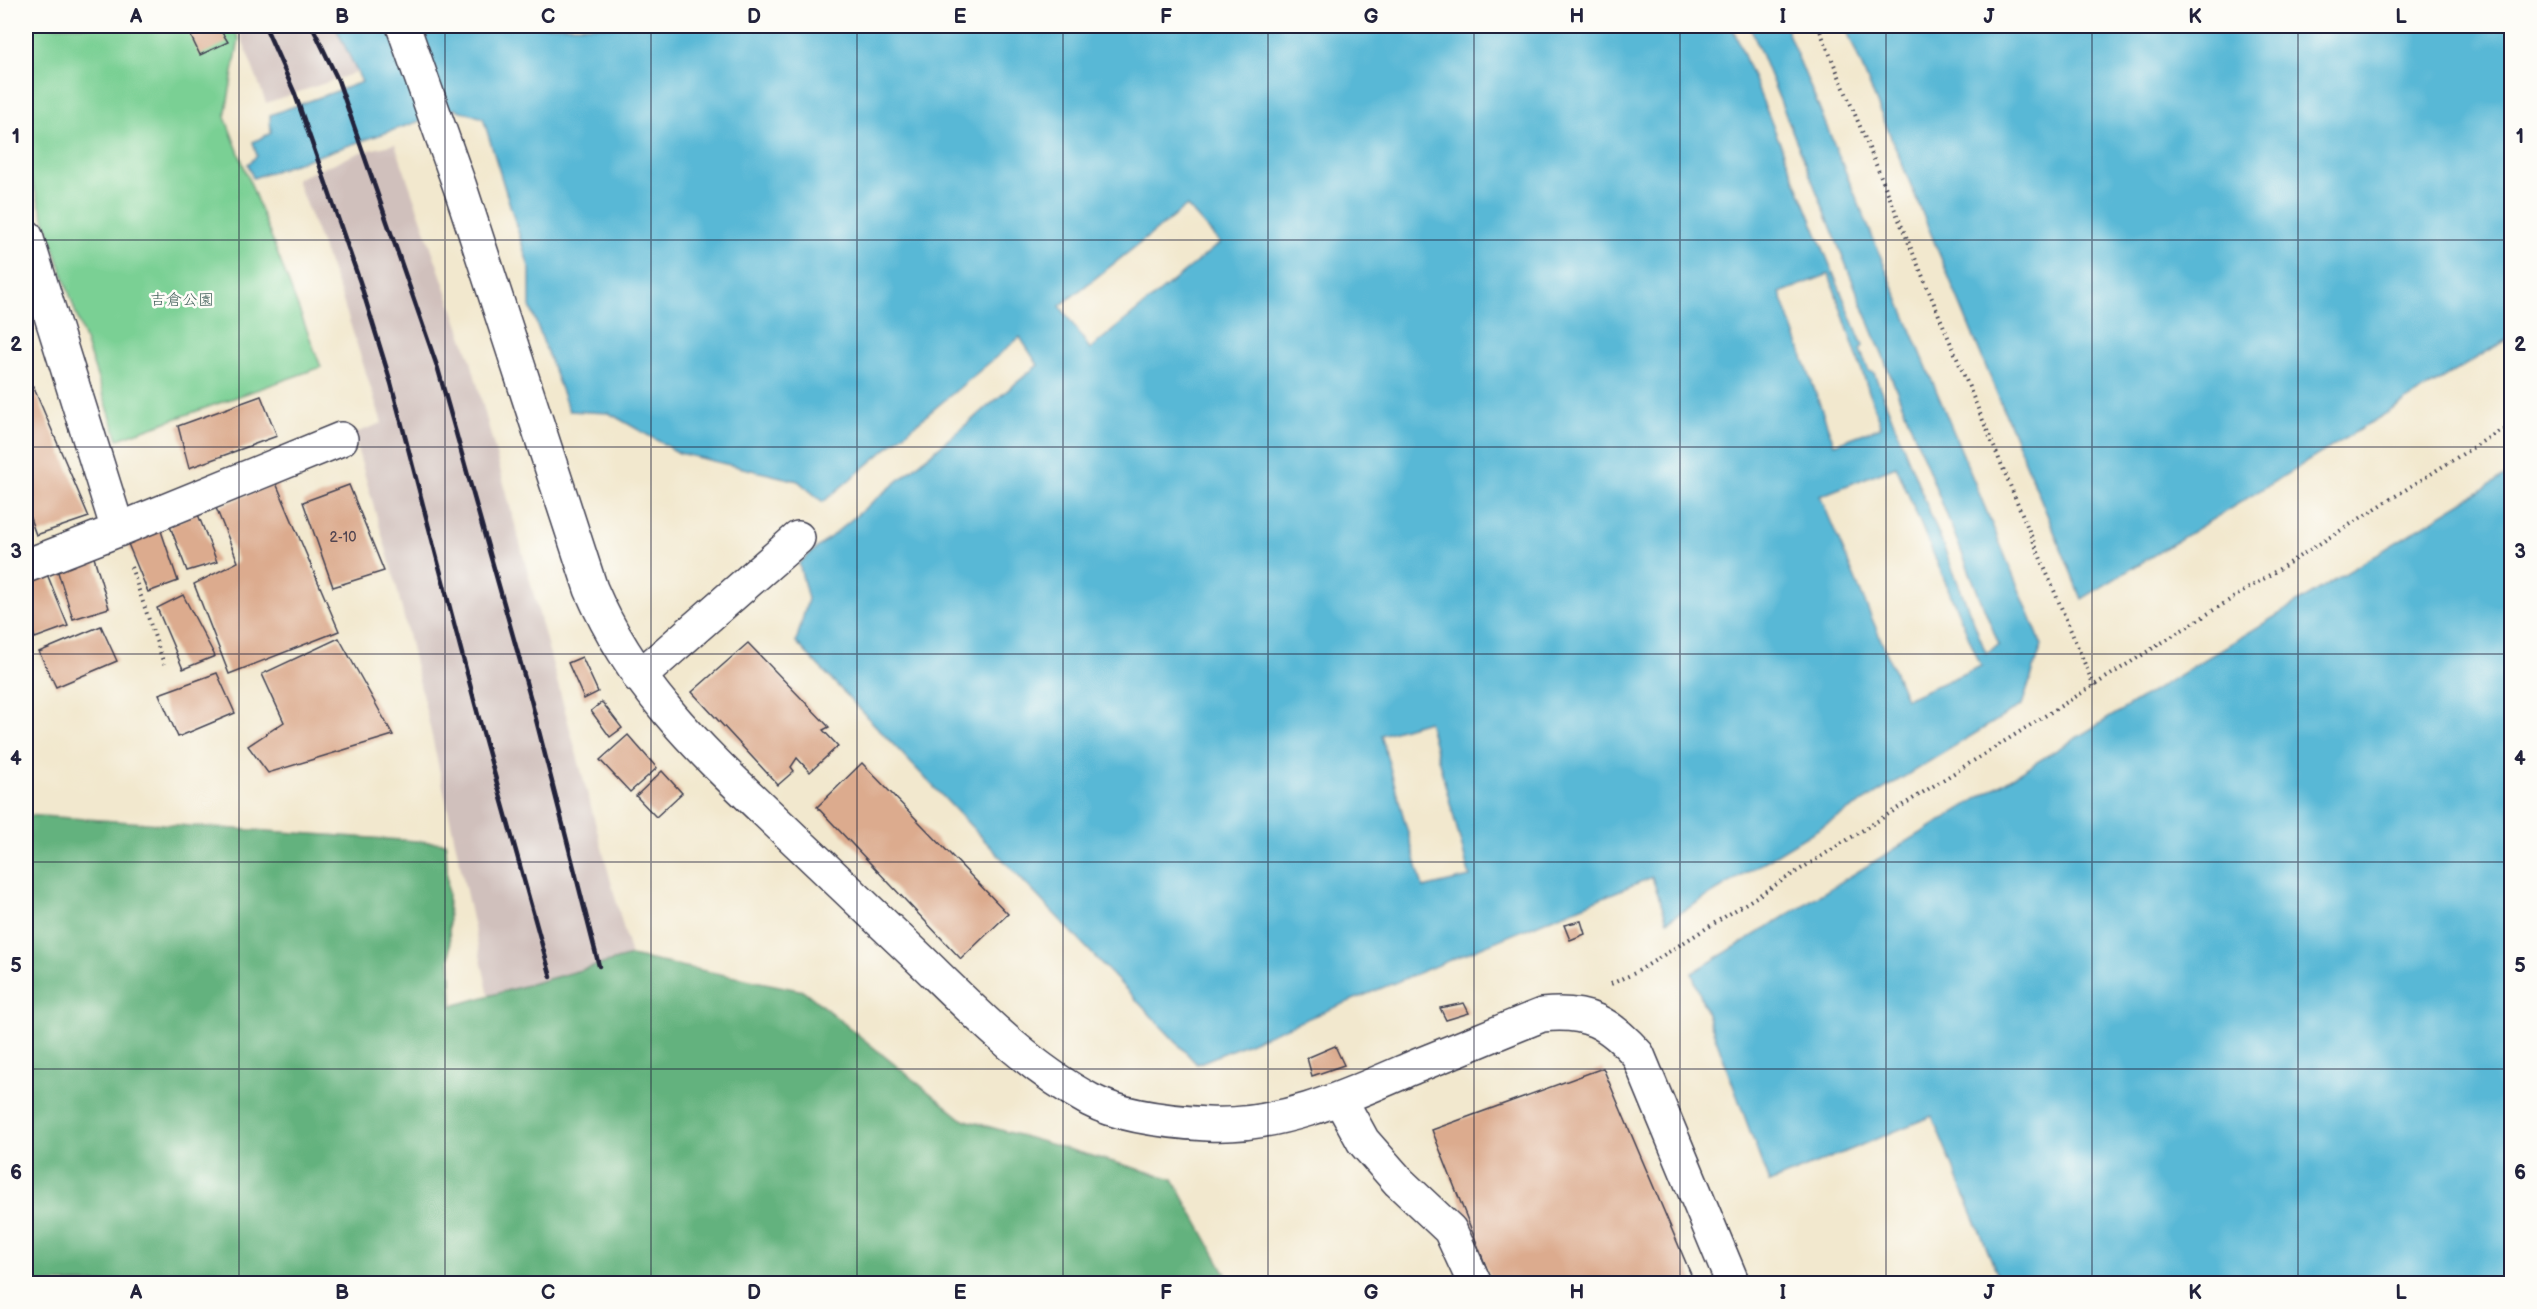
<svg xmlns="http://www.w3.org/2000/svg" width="2537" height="1309" font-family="'Balsamiq Sans','Klee One',sans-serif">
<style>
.industrial{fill:#d0c0bc}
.green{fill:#7ad094;stroke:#4e7968;stroke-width:1.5}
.forest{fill:#63b27e;stroke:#426a5c;stroke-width:1.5}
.water{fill:#58b8d6;stroke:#3d6d88;stroke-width:1.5;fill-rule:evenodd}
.building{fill:#dcab8e}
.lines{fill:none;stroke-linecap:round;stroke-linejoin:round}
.minor-casing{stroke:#414051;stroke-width:36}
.path{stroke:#414051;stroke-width:4;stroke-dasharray:1.5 4.5;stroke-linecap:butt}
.minor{stroke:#fff;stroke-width:33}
.rail{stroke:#22223b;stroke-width:4.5}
.grid{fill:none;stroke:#22223b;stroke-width:1.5;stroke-opacity:0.55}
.labels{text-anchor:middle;stroke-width:5;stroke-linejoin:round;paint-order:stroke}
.number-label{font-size:14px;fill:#504450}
.park-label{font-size:16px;fill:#415f5a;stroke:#fdfcf7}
.neatline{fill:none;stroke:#22223b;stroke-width:2}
.grid-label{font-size:20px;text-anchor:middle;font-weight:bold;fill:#22223b}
</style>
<rect width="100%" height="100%" fill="#fdfcf7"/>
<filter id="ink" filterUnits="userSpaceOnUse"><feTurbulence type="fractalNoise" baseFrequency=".0167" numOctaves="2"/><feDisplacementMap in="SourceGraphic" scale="12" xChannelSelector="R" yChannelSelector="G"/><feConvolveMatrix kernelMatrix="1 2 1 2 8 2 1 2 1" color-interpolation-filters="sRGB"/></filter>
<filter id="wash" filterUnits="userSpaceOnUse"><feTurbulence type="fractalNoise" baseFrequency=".008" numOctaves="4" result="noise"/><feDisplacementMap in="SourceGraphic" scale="24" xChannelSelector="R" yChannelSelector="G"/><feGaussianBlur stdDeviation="1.35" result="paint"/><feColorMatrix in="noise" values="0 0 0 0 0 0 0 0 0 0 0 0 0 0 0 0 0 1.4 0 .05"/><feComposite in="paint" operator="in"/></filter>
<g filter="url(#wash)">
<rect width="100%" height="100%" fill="#f2e8ce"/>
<!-- industrial -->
<path class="industrial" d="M237,26H346L367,69L266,103Z
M395,144L471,361L631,956L489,996L429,723L395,580L353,434L382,423L340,292L296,179L361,152Z"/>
<!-- green -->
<path class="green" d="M26,26H232L239,39L225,117L321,367L118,439L26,164Z"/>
<!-- forest -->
<path class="forest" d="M26,815L446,843L452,1006L631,956L804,991L962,1119L1173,1179L1231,1283H26Z"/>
<!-- water -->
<path class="water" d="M339,26H1732L1863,346L1860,350L1869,371L1874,373L1986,653L1999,645L1750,26H1785L2042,645L2022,705L1667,921L1652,877L1197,1064L796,642L808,599L799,563L1038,365L1020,337L823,502L798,481L679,453L609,413L569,411L530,306V270L483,118L455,109L253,178L248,164L257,156L253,142L271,133L270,115L362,82L337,30ZM1187,206L1220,243L1090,349L1060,306ZM1829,274L1881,427L1834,444L1780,293ZM1896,466L1981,666L1906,699L1820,496ZM1428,721L1470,877L1423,888L1381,735Z
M1845,26H2511V337L2082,599Z
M2511,472V1283H2001L1932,1116L1769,1183L1692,973Z"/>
<g id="blocks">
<!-- building -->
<path class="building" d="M186,26H218L228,42L200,55Z
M33,386L89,517L36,535L26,507V390Z
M261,396L277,436L189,468L178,426Z
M276,483L339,631L229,674L194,584L238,562L216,508Z
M349,485L384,571L333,587L303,502Z
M197,512L217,562L187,571L170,526Z
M159,525L178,581L148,592L126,539Z
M93,554L109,608L73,619L56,566Z
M45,569L68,626L35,638L26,614V578Z
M183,595L215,656L183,669L157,608Z
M101,626L117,661L56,687L39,652Z
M339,638L393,735L268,773L248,746L284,722L262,674Z
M748,643L829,727L823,730L838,746L810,772L797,758L791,767L794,771L778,785L692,692Z
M582,657L598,692L584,699L568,663Z
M217,673L235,713L178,737L159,694Z
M602,702L622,728L610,737L591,711Z
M628,735L657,768L630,792L600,760Z
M862,763L1008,914L961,959L817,807Z
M662,771L682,793L656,817L636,796Z
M1581,921L1585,934L1570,940L1564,925Z
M1464,1003L1469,1013L1446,1020L1440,1008Z
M1335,1046L1344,1065L1312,1076L1307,1058Z
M1603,1068L1695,1284H1493L1432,1130Z"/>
</g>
</g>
<g filter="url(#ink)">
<use href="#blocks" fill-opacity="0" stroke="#414051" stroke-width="1.5"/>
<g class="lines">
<defs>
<path id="minor" d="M403,26L460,187L591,589C631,683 695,745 768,814C811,855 855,897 898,938C959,995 1017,1061 1090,1100C1122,1117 1172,1122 1207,1124C1280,1128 1350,1095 1414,1067C1457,1050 1499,1032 1542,1015C1587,1010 1609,1022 1638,1055L1733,1284
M26,236L118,530L341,439
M26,566L118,530
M639,677L798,538
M1340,1099L1363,1141L1399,1182L1450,1230L1475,1284"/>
</defs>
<!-- minor casing -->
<use href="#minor" class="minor-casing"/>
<!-- path -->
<path class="path" d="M1818,26L2094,686
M131,567L164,664
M1611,984L1635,973L2512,423"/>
<!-- minor -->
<use href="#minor" class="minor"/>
<!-- rail -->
<path class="rail" d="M265,26L295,94L360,282L391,383L478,715L551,977
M312,26L338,80L438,369L531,700L599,966"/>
</g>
</g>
<!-- grid -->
<path class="grid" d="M239,26V1284M445,26V1284M651,26V1284M857,26V1284M1063,26V1284M1268,26V1284M1474,26V1284M1680,26V1284M1886,26V1284M2092,26V1284M2298,26V1284M26,240H2512M26,447H2512M26,654H2512M26,862H2512M26,1069H2512"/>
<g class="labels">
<!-- number labels -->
<g class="number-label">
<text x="343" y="542">2-10</text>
</g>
<!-- park labels -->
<g class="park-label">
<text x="182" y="305">吉倉公園</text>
</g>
</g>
<!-- margin -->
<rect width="2537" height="1309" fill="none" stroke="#fdfcf7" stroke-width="66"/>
<rect x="33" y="33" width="2471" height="1243" class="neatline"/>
<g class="grid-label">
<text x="136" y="23">A</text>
<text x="342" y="23">B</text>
<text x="548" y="23">C</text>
<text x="754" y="23">D</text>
<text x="960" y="23">E</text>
<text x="1166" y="23">F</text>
<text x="1371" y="23">G</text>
<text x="1577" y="23">H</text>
<text x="1783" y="23">I</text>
<text x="1989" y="23">J</text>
<text x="2195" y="23">K</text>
<text x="2401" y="23">L</text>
<text x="16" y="143">1</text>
<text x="2520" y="143">1</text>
<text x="16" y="351">2</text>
<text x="2520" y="351">2</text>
<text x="16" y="558">3</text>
<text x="2520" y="558">3</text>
<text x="16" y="765">4</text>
<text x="2520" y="765">4</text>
<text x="16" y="972">5</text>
<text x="2520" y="972">5</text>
<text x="16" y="1179">6</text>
<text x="2520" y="1179">6</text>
<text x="136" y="1299">A</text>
<text x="342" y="1299">B</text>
<text x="548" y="1299">C</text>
<text x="754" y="1299">D</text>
<text x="960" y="1299">E</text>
<text x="1166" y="1299">F</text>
<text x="1371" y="1299">G</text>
<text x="1577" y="1299">H</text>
<text x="1783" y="1299">I</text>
<text x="1989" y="1299">J</text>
<text x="2195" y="1299">K</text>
<text x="2401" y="1299">L</text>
</g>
</svg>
